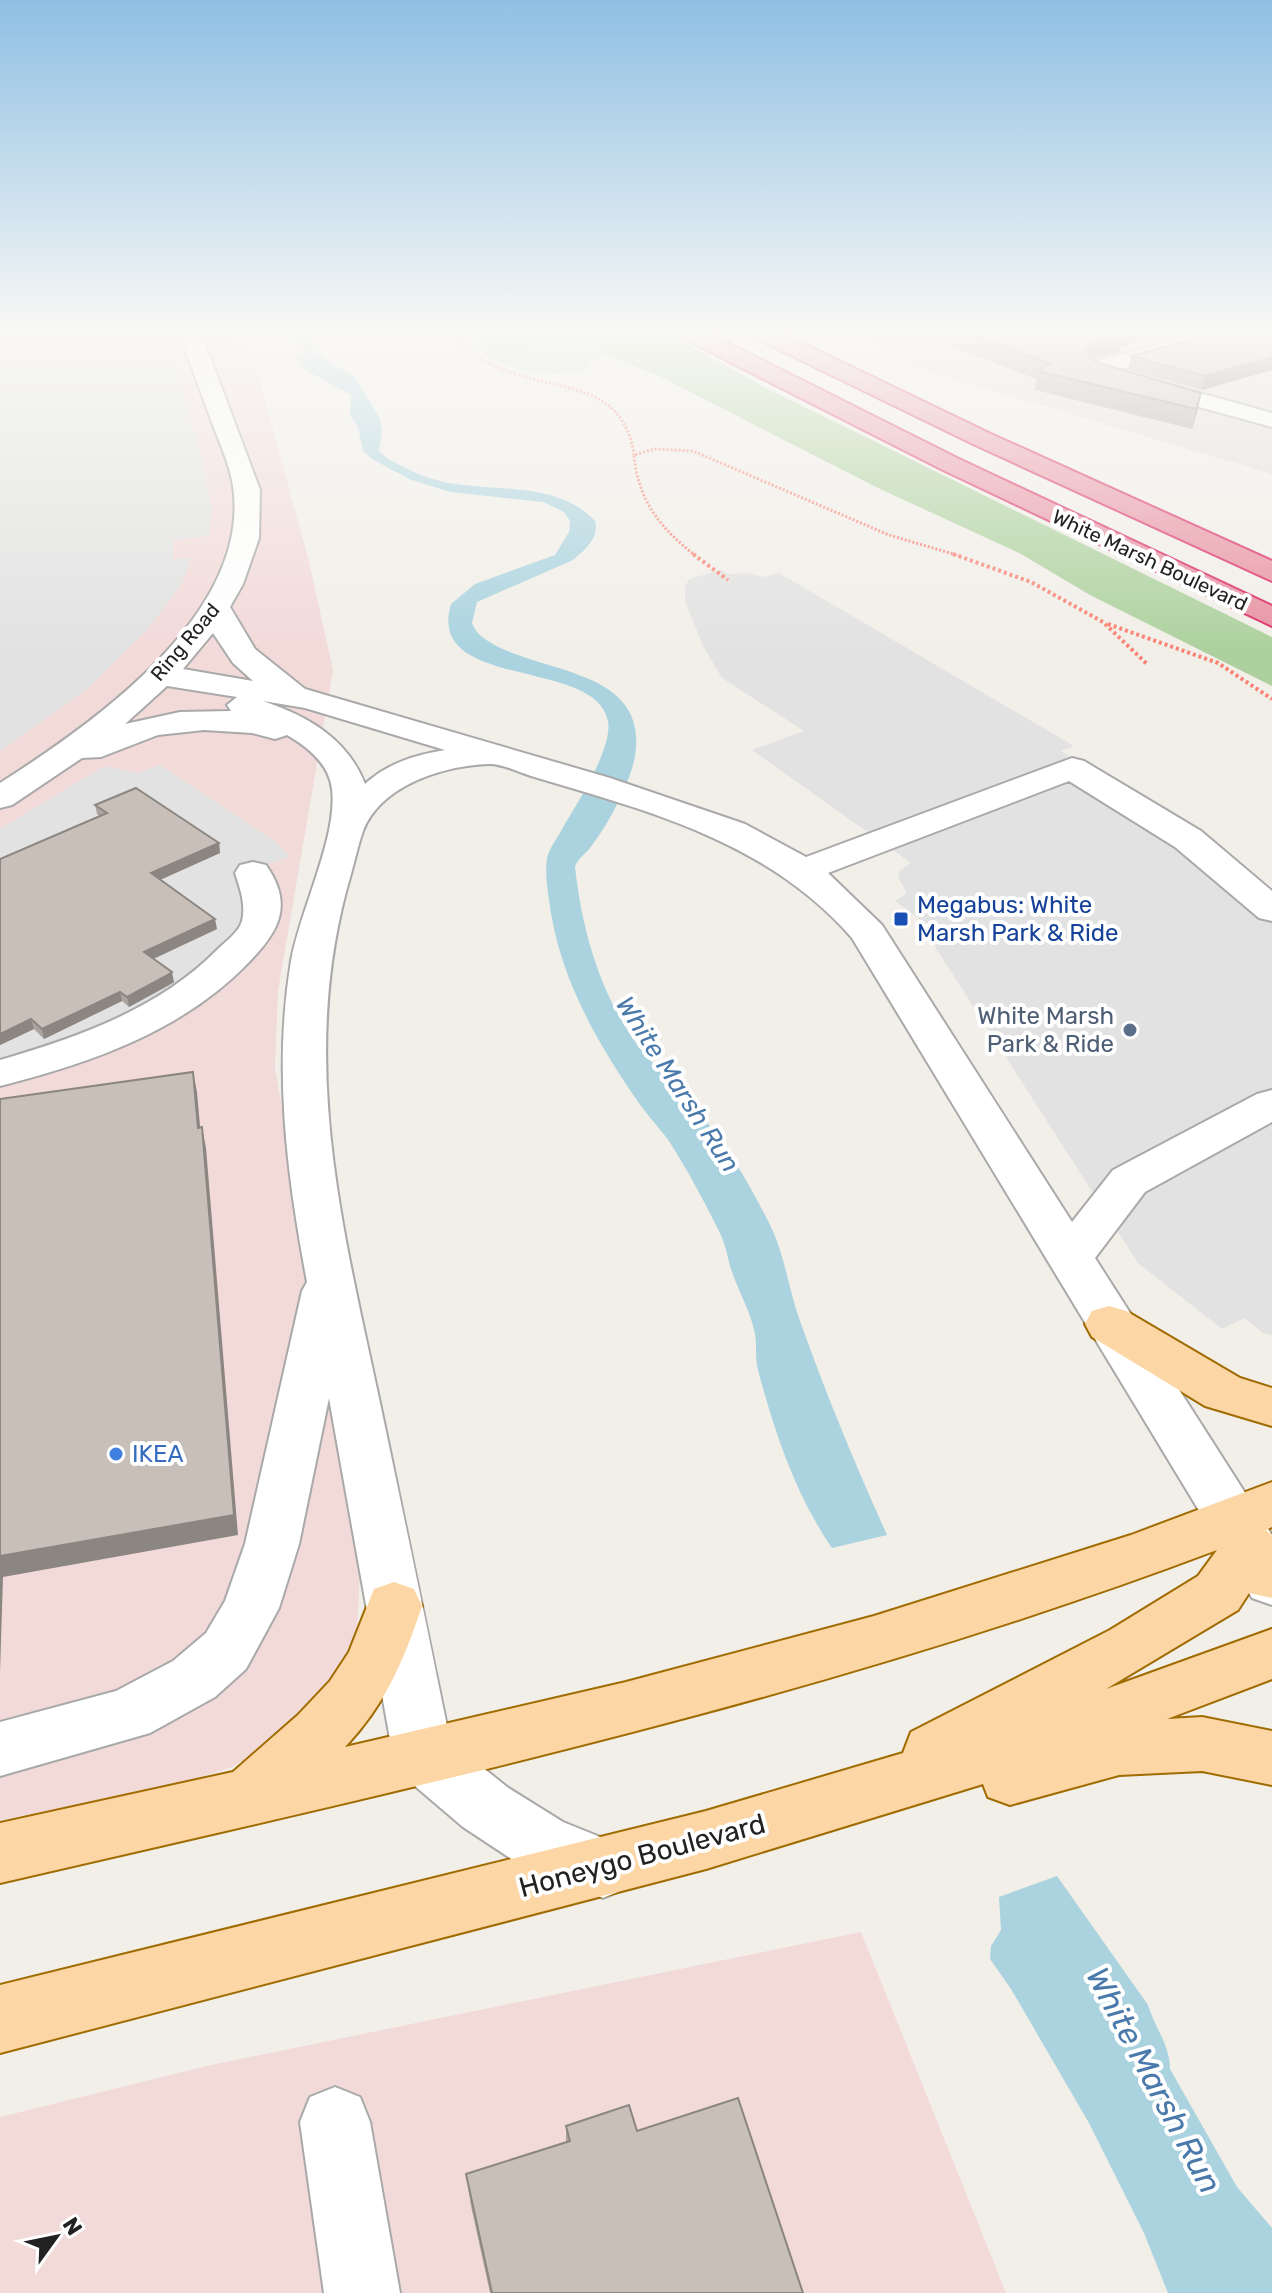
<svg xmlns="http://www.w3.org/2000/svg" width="1272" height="2293" font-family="Rubik,sans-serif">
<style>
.residential{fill:#e0dfdf}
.commercial{fill:#f2dad9}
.forest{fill:#add19e}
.wetland{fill:#c6e0d4}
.parking{fill:#e2e2e2}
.water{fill:#aad3df}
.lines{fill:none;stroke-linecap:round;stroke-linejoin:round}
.minor-casing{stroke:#a9a9a9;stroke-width:4}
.major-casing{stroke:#a06b00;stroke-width:4}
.highway-casing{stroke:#dc2a67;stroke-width:4}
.path-far1{stroke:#fa8072;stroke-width:3;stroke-dasharray:2 2;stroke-linecap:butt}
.path{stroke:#fa8072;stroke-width:4;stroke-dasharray:3 3;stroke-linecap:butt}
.minor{fill:#fff;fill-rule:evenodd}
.major{fill:#fcd6a4;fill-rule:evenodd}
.highway{fill:#e892a2;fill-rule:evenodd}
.wall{fill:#aba49e}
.shaded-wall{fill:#8b8681}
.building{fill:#c7bfb8;stroke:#8b8681;stroke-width:2}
.transit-dot{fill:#1a4fb4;stroke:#fff;stroke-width:3}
.service-dot{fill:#5c6f8a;stroke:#fff;stroke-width:3}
.shop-dot{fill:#3f7fe0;stroke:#fff;stroke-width:3}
.labels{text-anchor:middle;stroke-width:8;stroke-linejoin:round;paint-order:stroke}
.far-street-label{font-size:20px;fill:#222;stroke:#fff}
.transit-label{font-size:24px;fill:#164399;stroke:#fff;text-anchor:start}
.service-label{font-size:24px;fill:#4e5e75;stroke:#fff;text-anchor:end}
.shop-label{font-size:24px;fill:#366cbe;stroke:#fff;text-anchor:start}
.water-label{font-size:26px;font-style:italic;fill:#4a7aab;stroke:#fff}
.near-street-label{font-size:28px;fill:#222;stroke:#fff}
.near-water-label{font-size:32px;font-style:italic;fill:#4a7aab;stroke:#fff}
</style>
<rect width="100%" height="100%" fill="#f2efe9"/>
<!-- residential -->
<path class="residential" d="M856,330H1272V474L919,369Z"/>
<!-- commercial -->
<path class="commercial" d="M0,330H230L260,381L309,562L333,670L278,991L275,1067L360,1574L357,1629L339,1669L309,1714L270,1746L232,1767L171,1787L0,1820Z
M861,1932L1006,2293H0V2117L211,2065Z"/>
<!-- forest -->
<path class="forest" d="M630,330H662L764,387L1272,637V686L1090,595L1021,554L878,488L655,374L605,355L585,339L592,333Z"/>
<!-- wetland -->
<path class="wetland" d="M480,330H493L490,334L522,355L538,330H630L592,333L586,339L605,355L589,364L584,372C539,376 516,375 477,349L475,339Z"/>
<!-- parking -->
<path class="parking" d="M0,330H165L199,446L212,508L209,536L174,540L173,559L191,558L182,584L147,630L87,689L0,751Z
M721,570L729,574L748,573L764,577L779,573L1074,746L1061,751L1175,818L1272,898V1335L1263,1333L1244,1318L1222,1329L1138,1263L932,942L955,939L946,926L932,928L895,901L907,893L898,877L900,870L911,863L752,750L804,731L722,678L703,646L685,601V587L689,579Z
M160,765L276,842L290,857L240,872L245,899L242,924L206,966L139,1007L71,1039L0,1060V829L104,766L138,773Z"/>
<!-- water -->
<path class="water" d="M281,330H300L317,354L355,377L380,419L382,433L379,451L387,458C407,470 432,481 455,484C504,491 559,483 595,521C600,537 585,550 573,560L477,602L472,623C476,634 483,638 493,644C546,674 649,670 635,756C630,784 608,825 590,848C584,855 578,858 575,867C582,929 599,991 636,1043C658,1072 686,1096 709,1125C732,1154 752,1189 769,1223C785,1254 788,1288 800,1321C826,1394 855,1464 887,1535L832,1548C796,1496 774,1431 758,1370C755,1358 757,1346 755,1334C750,1309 737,1289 730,1266C727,1254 725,1243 719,1231C704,1201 687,1169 669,1141C657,1125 643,1110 632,1093C592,1034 558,972 549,900C547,887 545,872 547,858C549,849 556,840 561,831C575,806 613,750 608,721C596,657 425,691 451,604L475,584L555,555L569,532L570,521L564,512L543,502L450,492L409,479L372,459L363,451L358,427L350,415L351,395L303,369L296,358L305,353V348Z
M493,330H538L522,355L505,358L486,348Z
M1057,1876L1148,2005C1155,2028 1170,2045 1170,2069L1237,2187L1272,2228V2293H1168L1144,2233L1089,2123L1011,1989L990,1959L991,1946L1001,1930L999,1897Z"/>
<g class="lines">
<defs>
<path id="minor" d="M178,330H200L260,490L259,538L243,584L230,607L255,649L305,689L610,778L745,824L806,857L1072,758L1084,761L1201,831L1272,891V921L1259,918L1175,847L1069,781L828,873L882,925L1072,1222L1113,1170L1257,1094L1272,1090V1122L1145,1192L1095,1258L1272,1535V1605L1252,1598L852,938C769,842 649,811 531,776C518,772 501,763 488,764C443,766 381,785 363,831C358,845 355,860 351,874C293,1068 349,1250 388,1441C409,1541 430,1641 450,1741L507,1787L563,1822L625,1847L635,1868L625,1889L603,1898L519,1864L463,1827L402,1775L393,1756L329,1398L299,1544L279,1608L246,1669L215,1697L150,1733L0,1776V1722L116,1691L173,1661L206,1633L225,1601L245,1544L302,1291L307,1282C287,1176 273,1069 291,961C300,910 338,836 332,789C329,764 308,747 287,735L275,739L252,733L204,730L158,735L101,757L82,758L12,805L0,808V783C93,724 252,613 233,486C230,466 221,446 214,428C202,395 190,363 178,330ZM213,633L233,663L253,681L183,669ZM167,686L237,697L227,705L231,711L180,712L125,724ZM263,701L305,708L445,750C415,755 388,763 365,784C347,738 307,716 263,701Z
M1212,330H1249L1246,335L1117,370L1272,413V427L1090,377L1086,370L1098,361Z
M253,862L266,865C294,905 279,931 249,962C183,1031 91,1063 0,1086V1060C79,1037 159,1009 218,949C226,941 239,932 242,921C246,905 240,888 235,873L240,865Z
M335,2087L360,2097L370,2122L400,2293H324L300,2122L310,2097Z"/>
<path id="major" d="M1109,1306L1126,1311L1240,1378L1272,1388V1426L1205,1406L1092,1337L1085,1324L1092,1311Z
M1272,1482V1527L1266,1530L1272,1536V1598L1249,1593L1238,1610L1106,1689L1272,1629V1679L1167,1719L1202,1717L1272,1731V1785L1202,1771L1119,1775L1010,1805L988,1797L983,1784L706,1869L0,2053V1985L706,1811L903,1753L911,1732L1110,1630L1198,1576L1217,1550C823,1699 410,1788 0,1883V1823L233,1772L298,1715L330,1681L349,1652L374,1589L394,1582L414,1589L422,1606C404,1660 385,1705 345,1747L626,1682L874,1616L1131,1535Z"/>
<path id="highway" d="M674,330H702L959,459L1272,606V626L941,469L677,335Z
M746,330H775L991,434L1272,561V581L973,444L749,335Z"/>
</defs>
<!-- minor casing -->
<use href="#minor" class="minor-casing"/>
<!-- major casing -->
<use href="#major" class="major-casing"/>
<!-- highway casing -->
<use href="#highway" class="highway-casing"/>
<!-- path-far1 -->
<path class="path-far1" d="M448,330C465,347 481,361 504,370C559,392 623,381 634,455
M696,556C661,529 638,501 634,455L655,449L693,451L889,535L960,556"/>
<!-- path -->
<path class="path" d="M693,554L728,580
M953,554L1031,582L1103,622L1148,665
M1108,624L1218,663L1272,699"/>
<!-- minor -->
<use href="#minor" class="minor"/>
<!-- major -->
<use href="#major" class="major"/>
<!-- highway -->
<use href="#highway" class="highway"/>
</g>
<!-- wall -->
<path class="wall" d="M909,330H1173L1121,347L1120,352L1097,358L1094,361L1201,393L1197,412L1192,429L1035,390L1036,379Z
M1272,339V370L1202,390L1128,370L1131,356Z
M95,805L219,843L220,853L160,880L217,929L153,958L174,982L168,986L129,1007L122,1001L44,1039L34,1029L0,1045V859L100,816L97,814Z
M566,2126L637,2131L803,2293H490L471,2206L466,2174L566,2142Z"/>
<!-- shaded-wall -->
<path class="shaded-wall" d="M1116,330H1173L1121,347L1120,352L1097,358L1083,369L1086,350L1107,333Z
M1272,357V370L1202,390L1204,376Z
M1201,393L1197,412L1192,429L1196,409Z
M219,843L220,853L153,883L151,873Z
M215,919L217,929L147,962L144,952Z
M172,972L174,982L129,1007L127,997Z
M120,992L122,1001L44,1039L42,1029Z
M31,1019L34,1029L0,1045V1034Z
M193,1072L197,1092L202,1148L198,1128Z
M202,1127L206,1148L238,1535L3,1577L0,1673V1556Z"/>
<!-- building -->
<path class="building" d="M960,330H1116L1107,333H1123L1100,339L1086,350L1092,361L1201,393L1196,409L1038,371L1050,364Z
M1196,338L1272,339V357L1204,376L1131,356Z
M136,788L219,843L151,873L215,919L144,952L172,972L166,976L127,997L120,992L42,1029L31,1019L0,1034V859L107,813L95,805Z
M193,1072L198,1128L202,1127L234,1515L0,1556V1099Z
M738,2098L803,2293H492L466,2174L570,2141L566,2126L629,2105L637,2131Z"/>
<!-- sky -->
<linearGradient id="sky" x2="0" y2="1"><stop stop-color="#8fc0e4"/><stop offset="0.51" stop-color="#f9f8f5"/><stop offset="1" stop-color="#f9f8f5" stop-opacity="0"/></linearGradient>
<rect width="1272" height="651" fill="url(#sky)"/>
<!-- markers -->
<rect class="transit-dot" x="893" y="911" width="16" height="16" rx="4"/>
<circle class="service-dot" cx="1130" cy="1030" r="8"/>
<circle class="shop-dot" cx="116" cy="1454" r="8"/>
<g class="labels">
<!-- far-street labels -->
<g class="far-street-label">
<text transform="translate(1150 560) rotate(25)" y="7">White Marsh Boulevard</text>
<text transform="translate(185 642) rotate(-50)" y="7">Ring Road</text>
</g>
<!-- transit labels -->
<g class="transit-label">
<text x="917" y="913">Megabus: White<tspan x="917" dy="28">Marsh Park &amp; Ride</tspan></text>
</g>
<!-- service labels -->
<g class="service-label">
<text x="1114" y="1024">White Marsh<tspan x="1114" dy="28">Park &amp; Ride</tspan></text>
</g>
<!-- shop labels -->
<g class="shop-label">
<text x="132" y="1462">IKEA</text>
</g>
<!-- water labels -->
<g class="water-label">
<text transform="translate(678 1084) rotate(57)" y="9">White Marsh Run</text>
</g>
<!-- near-street labels -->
<g class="near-street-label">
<text transform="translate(642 1855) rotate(-15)" y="10">Honeygo Boulevard</text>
</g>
<!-- near-water labels -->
<g class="near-water-label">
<text transform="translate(1154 2080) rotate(62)" y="11">White Marsh Run</text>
</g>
</g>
<!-- north arrow -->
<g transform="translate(56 2237) rotate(57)" stroke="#ffffff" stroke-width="6" paint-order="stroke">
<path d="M0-6L14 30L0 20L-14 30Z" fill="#222222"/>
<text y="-12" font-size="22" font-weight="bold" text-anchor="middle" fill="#222222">N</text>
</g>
</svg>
